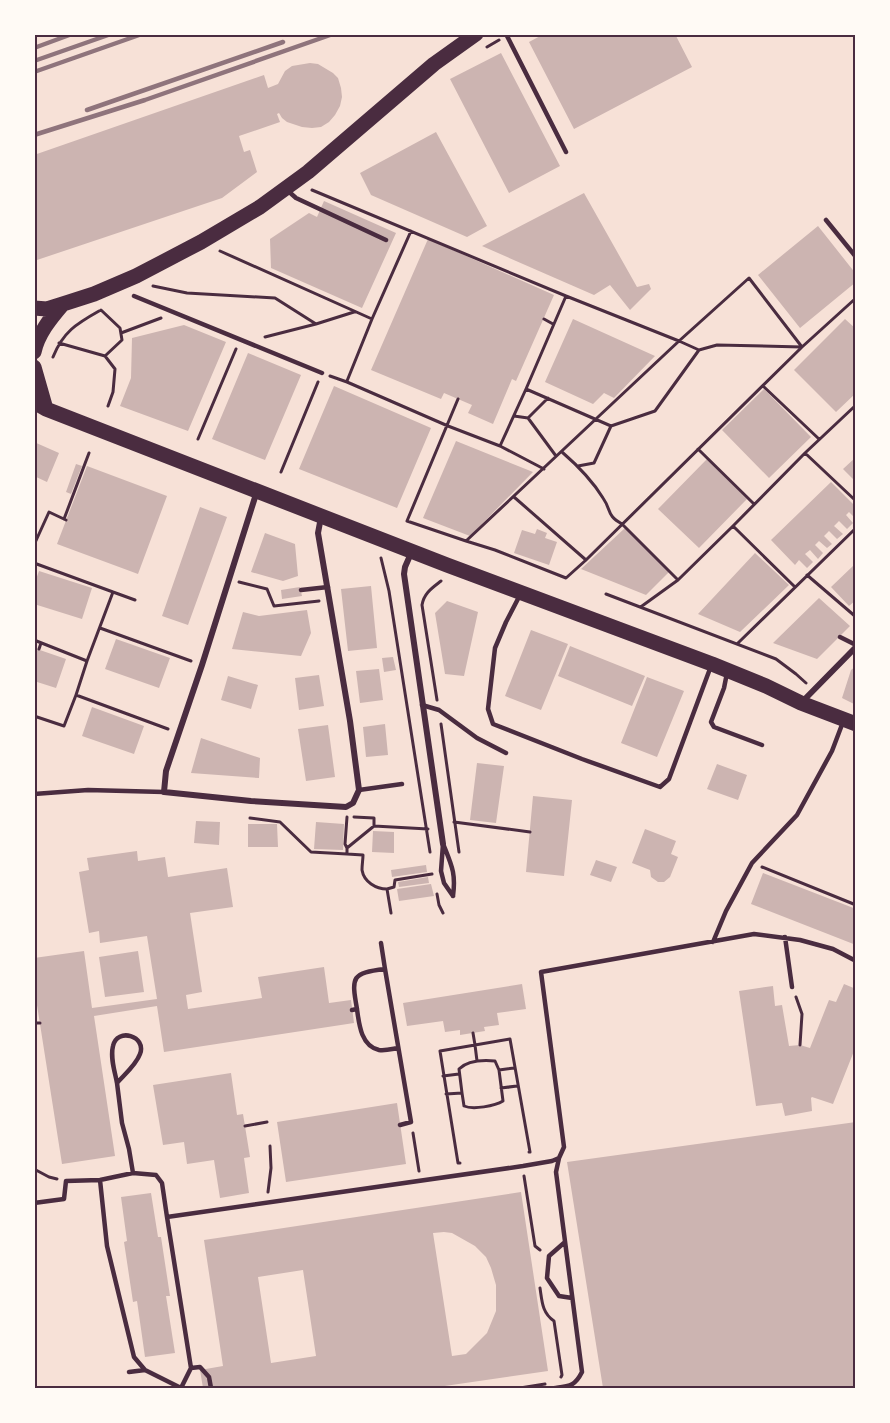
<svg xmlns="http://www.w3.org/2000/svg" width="890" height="1423" font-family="'Source Sans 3',sans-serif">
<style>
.building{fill:#ccb4b1;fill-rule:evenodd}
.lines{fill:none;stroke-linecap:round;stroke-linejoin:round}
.path{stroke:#4a2c40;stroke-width:3}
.service{stroke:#4a2c40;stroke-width:4.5}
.minor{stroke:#4a2c40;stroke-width:6}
.primary{stroke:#4a2c40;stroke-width:15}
.rail{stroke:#8f747c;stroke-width:4.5}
.neatline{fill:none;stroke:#4a2c40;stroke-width:2}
</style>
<rect width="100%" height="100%" fill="#f7e1d7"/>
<!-- building -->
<path class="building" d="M544,34H675L692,67L574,129L529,42Z
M501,53L560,166L509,193L450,79Z
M310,63L318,64L333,73L338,78L341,88L342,97L340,106L335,115L329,122L321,127L312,128L302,127L287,122L282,118L279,113L277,114L280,122L239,136L244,152L250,150L257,172L222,198L34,261V155L264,75L268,88L278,84L285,71L292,66Z
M436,132L487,226L467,237L371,195L360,173Z
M584,193L637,287L649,284L651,289L630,310L610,285L594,295L482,246Z
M324,201L396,233L362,308L271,268L270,239L309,213L317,217Z
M818,226L856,274V282L800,328L758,275Z
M428,239L554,295L516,381L512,379L493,424L468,413L472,405L444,393L441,399L371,370Z
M573,319L655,356L614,398L604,393L593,404L545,382Z
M845,319L856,329V393L836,412L794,370Z
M184,325L226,342L188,431L120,406L131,378L132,338Z
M248,353L301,375L265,460L212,439Z
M334,386L431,428L397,508L299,469Z
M764,389L811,437L769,478L722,430Z
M456,441L533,472L470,536L423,518Z
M34,442L59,453L47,482L34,476Z
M856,457V482L843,469Z
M707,459L747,499L699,548L658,509Z
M76,464L82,466L71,494L66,492Z
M87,466L167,496L138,574L57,544Z
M831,482L856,507V519L849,512L846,515L853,523L847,529L839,521L834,526L843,534L837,539L829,531L824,536L832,544L827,548L819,541L815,545L823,553L818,559L810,550L805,554L813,562L807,568L799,560L795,565L771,540Z
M200,507L227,517L188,625L162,616Z
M625,528L669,572L646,595L581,569Z
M537,529L547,533L545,538L557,542L549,565L514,553L522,530L535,534Z
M265,533L295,544L298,576L283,581L251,572Z
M755,553L789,585L740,632L698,614Z
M854,565L856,600L849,606L831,587Z
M39,571L92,588L82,619L34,604V585Z
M371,586L377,648L348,651L341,589Z
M300,587L302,596L282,599L281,590Z
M819,598L850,626L817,659L773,643Z
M447,601L478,612L464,676L445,674L435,613Z
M307,610L311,633L301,656L232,649L243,612L259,616Z
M531,630L568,644L541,710L505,696Z
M116,639L170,658L159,688L105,669Z
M570,646L645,676L632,706L558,676Z
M34,648L66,659L56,688L34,681Z
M393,657L396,670L384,672L382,658Z
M856,666V705L842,698L851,670Z
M379,669L383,700L360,703L356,671Z
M319,675L324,706L299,710L295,678Z
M228,676L258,685L251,709L221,700Z
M647,677L684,691L657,757L621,743Z
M92,707L144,726L134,754L82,736Z
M385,724L388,755L366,757L363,727Z
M328,725L335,777L306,781L298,729Z
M201,738L260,758L259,778L191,773Z
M477,763L504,766L496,823L470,820Z
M717,764L747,775L738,800L707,789Z
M533,796L572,800L564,876L526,872Z
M196,821L220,822L219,845L194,843Z
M316,822L344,824L343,850L314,849Z
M248,824H277L278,847H248Z
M645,829L676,841L671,854L678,857L670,877L664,882H658L651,877L650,870L632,863Z
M373,831L394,832V853L372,852Z
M137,851L138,861L165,857L168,877L227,868L233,907L190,913L202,992L186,995L188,1009L262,998L258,977L324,967L329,1003L351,1000L354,1023L164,1052L157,1006L94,1016L115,1156L62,1164L34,986V958L84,951L92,1008L157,999L147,936L100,943L99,931L89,933L79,872L89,870L87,858Z
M596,860L617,867L611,882L590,875Z
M426,865L427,872L392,877L391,870Z
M763,873L856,909V945L751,904Z
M428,877L429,883L399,887L398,882Z
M431,884L434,896L399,901L397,889Z
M138,951L144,992L105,997L99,957Z
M522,984L526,1009L497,1013L499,1025L484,1027L485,1031L460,1035V1030L445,1032L443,1021L407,1026L403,1003Z
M844,984L856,989V1046L833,1104L812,1097L811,1098L812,1111L785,1116L782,1103L756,1106L739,991L773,986L775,1006L782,1005L789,1046L800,1045L810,1048L829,1000L836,1002Z
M231,1073L237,1115L243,1114L250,1157L244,1158L249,1193L220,1198L214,1160L187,1164L184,1142L163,1145L153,1085Z
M397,1103L406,1164L286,1182L277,1122Z
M856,1122V1388H603L567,1162Z
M521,1192L548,1371L431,1388H203L200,1370L223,1366L204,1240ZM444,1232L452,1233L475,1246L486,1257L491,1268L496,1285V1311L487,1333L466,1354L452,1356L433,1233ZM303,1270L316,1356L271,1363L258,1277Z
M151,1193L158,1237H161L170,1296H166L175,1353L145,1357L137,1301L133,1302L124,1242L127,1241L121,1197Z"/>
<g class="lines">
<!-- path -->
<path class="path" d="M487,47L499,40
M312,190L566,296L679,341L699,350
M220,251L372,319L411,231
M153,286L187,293L275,298L316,324
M566,296L526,389L611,426
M101,310L120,328L122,340L105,356
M544,319L553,324
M121,333L161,318
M265,337L316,324L354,312
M59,343L105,356L115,369L113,392L108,406
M53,357C63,332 76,324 99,311
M330,376L347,382L448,426L500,446L544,469
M347,381L372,319
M763,386L819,439
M458,399L407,521L466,541L495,550L566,578L586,560L802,347L856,298
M514,416L528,418L548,398
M528,418L556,456
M198,439L236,349
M500,446L526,389
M698,449L754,504
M562,452C577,465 592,480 603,498C612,511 606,515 622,524L678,580
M805,453L856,501
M578,466L594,463L611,426L655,411L699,350L717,345L802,347
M281,472L318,382
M514,497L586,560
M64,519L89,453
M733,526L795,587
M466,541L679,341L749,278L802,347
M34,545L49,512L66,520
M381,558L389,591L430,852
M34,563L113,592L87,661L34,640
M807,575L856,617
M239,582L267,589L274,606L319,601
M113,592L135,600
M606,594L776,659L796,674L806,683
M642,606L678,580L733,526L805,453L856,405
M100,628L191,661
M738,643L856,528
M39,649L41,643
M76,695L87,661
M437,700L422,605C424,593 432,588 441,581
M34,716L64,726L76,695L168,729
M441,724L459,852
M354,817L374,818V826
M250,818L280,822L311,852L347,854V848L374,826L428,829
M454,822L530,832
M347,848L345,844L347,817
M347,854L363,855C363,859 362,865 362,870C364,882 376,889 387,889
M762,867L856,905
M437,894L439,905L443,913
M391,913L387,889L394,887L395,880L432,874
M796,997L802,1014L800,1045
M34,1023H40
M473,1033L475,1045L510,1039L530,1152H529
M499,1070L514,1068
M443,1076L459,1074
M501,1088L517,1086
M446,1094L462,1093L464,1106C473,1110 495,1106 503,1101L499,1070L495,1061C484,1060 468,1060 459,1069L462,1093
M245,1126L267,1122
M413,1133L419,1171
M460,1163H458L440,1051L475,1045L477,1061
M34,1169L49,1177L57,1179
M524,1176L535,1246L540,1250
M268,1192L271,1168L270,1146
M540,1288C542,1301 542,1313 554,1321L562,1375L561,1377
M520,1388L545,1384"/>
<!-- service -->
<path class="service" d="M506,34L566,152
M287,190L296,198L386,240
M826,220L856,257
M134,296L322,373
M301,590L328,587
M520,595L506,622L495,648L488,709L493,724L582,759L660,787L669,779L711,666
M840,637L856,645
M727,673L724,688L711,722L714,727L762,745
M422,705L439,710L477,738L506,753
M359,790L402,784
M34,794L88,790L164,792
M443,844L441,871L444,883L453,896
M444,846C452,866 456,874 453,896
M785,937L792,987
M713,942L726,911L752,863L797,815L832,751L843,722
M385,969L411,1122L400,1125
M357,1009C359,1024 361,1046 379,1050C385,1051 392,1049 398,1048
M352,1010L357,1009C351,976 352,973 385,969L381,943
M117,1083C115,1072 110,1058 113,1046C117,1027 147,1036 140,1054C136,1065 124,1075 117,1083L122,1123L129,1149L133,1173
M100,1180L107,1246L134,1357L145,1370L181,1388
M34,1203L64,1199L66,1181L100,1180L133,1173L156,1175L162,1183L167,1217
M565,1242L549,1256L547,1278L559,1296L572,1298
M191,1368L200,1367L209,1377L211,1388
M129,1372L145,1370
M181,1388L191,1368L167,1217L523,1166L552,1161L559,1158L564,1147L541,972L754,934L800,940L833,949L856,961
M555,1388C570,1386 575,1386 582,1372L556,1172L559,1158"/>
<!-- minor -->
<path class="minor" d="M257,491L202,665L166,771L164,792L251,801L346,807L353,803L359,790L350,721L318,533L321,517
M412,551L405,567L404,574L443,844
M801,703L856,647"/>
<!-- primary -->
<path class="primary" d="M34,308L47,309L66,303L94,294L136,276L201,242L260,207L308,172L434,64L476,34
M34,352C38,334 50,319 62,305
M34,367L46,409
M34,402L46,409L447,565L712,664L766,686L801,703L856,724"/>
<!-- rail -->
<path class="rail" d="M34,48L72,34
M34,61L111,34
M34,72L142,34
M87,110L283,42
M34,135L145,100L333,34"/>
</g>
<!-- border -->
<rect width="890" height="1423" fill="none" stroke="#fffaf5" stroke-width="72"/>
<rect x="36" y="36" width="818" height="1351" class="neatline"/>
</svg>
